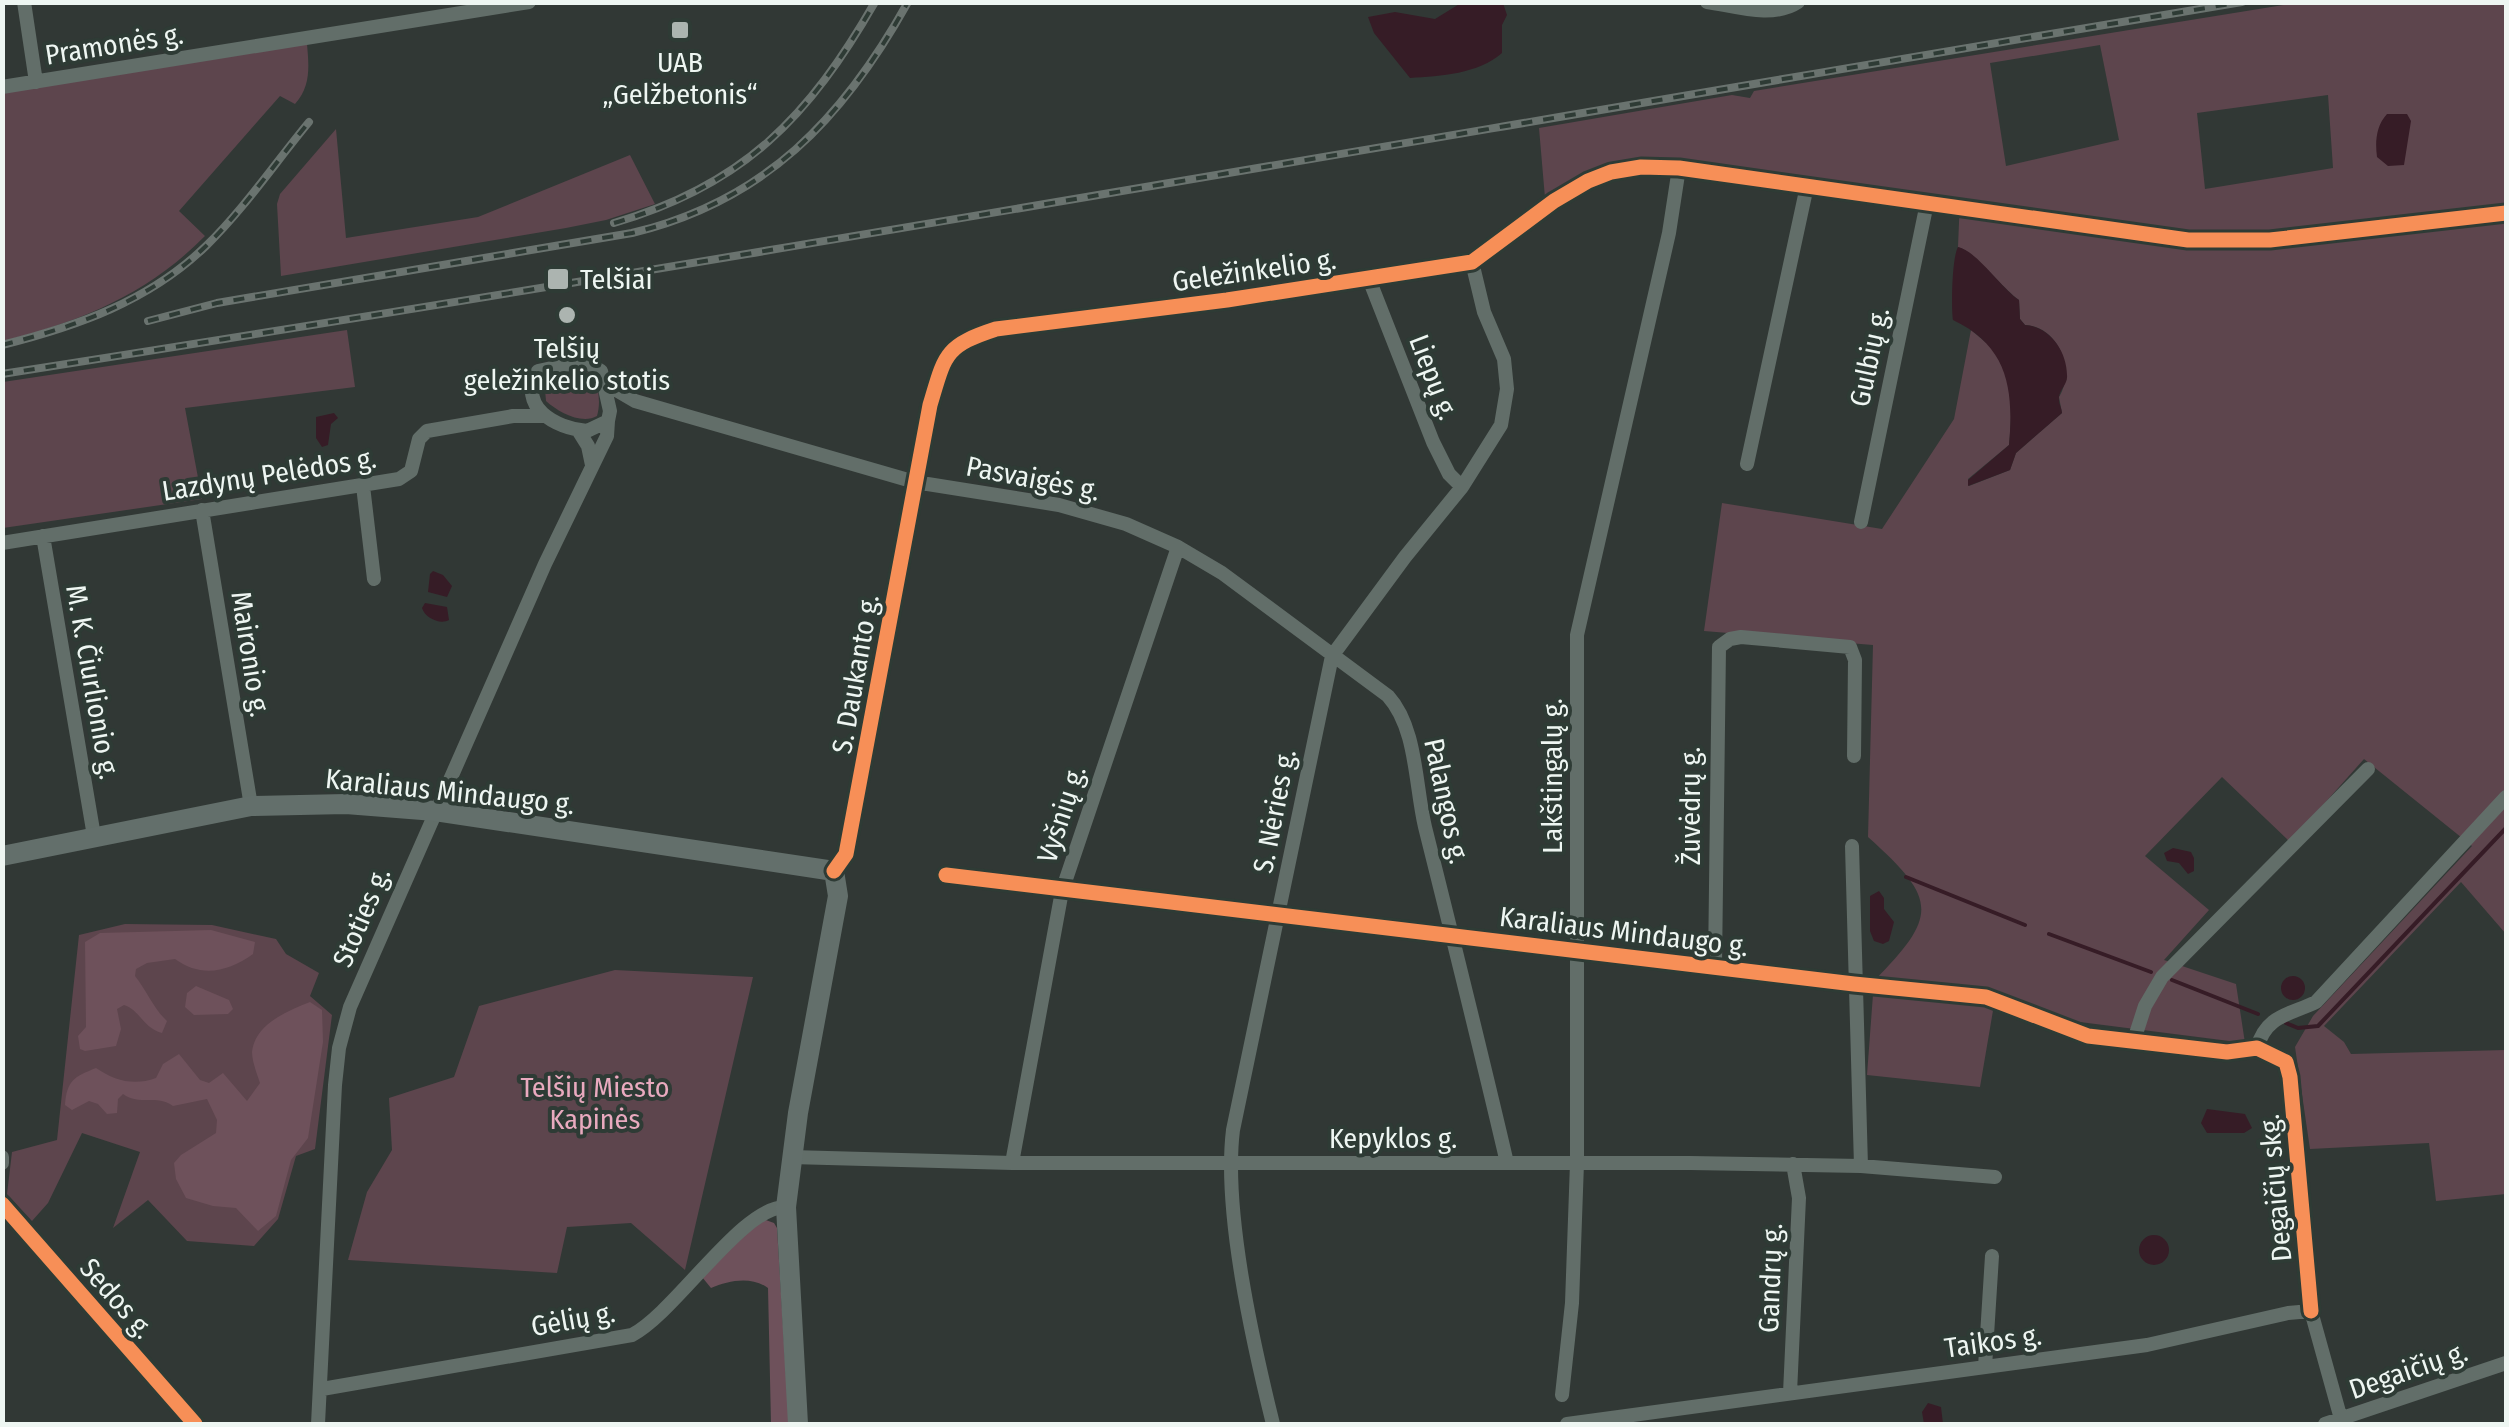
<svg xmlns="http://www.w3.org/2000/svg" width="2509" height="1427" font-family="'Fira Sans Condensed',sans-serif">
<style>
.green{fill:#5d454d;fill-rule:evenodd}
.forest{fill:#6e515b}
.water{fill:#361c26}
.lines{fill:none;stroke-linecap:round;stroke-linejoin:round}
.stream{stroke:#361c26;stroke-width:4}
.street{stroke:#626e69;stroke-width:14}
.secondary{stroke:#636f6b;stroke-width:20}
.rail-casing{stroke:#6a736f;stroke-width:8}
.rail{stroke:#2e3b35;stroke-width:4;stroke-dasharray:11;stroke-linecap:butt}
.cycleway-casing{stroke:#2e3b35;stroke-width:21}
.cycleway{stroke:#f78f57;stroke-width:15}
.poi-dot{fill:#acb4b0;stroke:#2e3b35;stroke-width:4}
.labels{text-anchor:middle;stroke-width:8;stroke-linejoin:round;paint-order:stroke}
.street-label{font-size:28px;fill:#eef6f2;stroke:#2e3b35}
.poi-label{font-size:28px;fill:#eef6f2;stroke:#2e3b35}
.park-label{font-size:28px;fill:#e9aabf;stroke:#2e3b35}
</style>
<rect width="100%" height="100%" fill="#313835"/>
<!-- green -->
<path class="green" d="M2295,3H2506V934L2461,882L2324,1026L2344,1042L2351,1054L2506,1050V1194L2436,1201L2429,1143L2310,1149L2295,1047L2313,1016L2472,846L2364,759L2290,842L2222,777L2145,856L2209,910L2164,960L2236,984L2245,1043L2072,1021L1996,993L1980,1087L1867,1075L1874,981C1939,915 1937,899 1868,837L1873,645L1704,631L1722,503L1882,529L1954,419L1971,330C1979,337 1989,344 1995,352C2014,376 2012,416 2009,445L1968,479L1969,486L2010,470L2016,453L2062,413L2059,397C2076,370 2058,326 2025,325L2020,319L2019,300C2001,287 1974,251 1958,247L1960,198L1694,162L1647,160L1607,167L1562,186L1545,198L1539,128L1732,95L1750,98L1754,91ZM2100,45L2119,140L2006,166L1990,63ZM2328,95L2333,168L2205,189L2197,113Z
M307,44C309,67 311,86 295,104L280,96L179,211L205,236C148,294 80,322 3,341V93Z
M336,129L346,238L478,217L630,155L655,204L606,220L566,228L281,276L277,204L280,194Z
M347,330L355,387L185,408L202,499L3,528V382Z
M580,369C598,371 602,400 597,416C582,425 558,412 546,401L544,378Z
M125,924L212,925L276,939L286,954L319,973L310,996L332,1015L315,1149L296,1156L278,1219L254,1246L187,1241L148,1200L113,1228L140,1152L82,1133L48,1203L32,1221L7,1194L12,1152L57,1140L79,935Z
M615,970L753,977L685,1270L631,1223L567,1227L557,1273L348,1260L367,1192L392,1150L389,1098L454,1077L479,1006Z"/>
<!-- forest -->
<path class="forest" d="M211,930L255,942L253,954C228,972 201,978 175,959L147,963L136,969L135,976C147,991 153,1008 167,1021L162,1033C143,1028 140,1010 124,1005L117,1009L121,1029L116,1046L85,1051L80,1049L78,1036L86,1027L85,942L100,933Z
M196,986L229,1000L233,1009L228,1014L194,1015L185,1007L187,993Z
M310,1002L322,1010L323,1042L308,1138L291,1160L276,1216L258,1231L236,1208L213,1206L186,1198L176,1179L174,1163L181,1155L216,1133L217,1120L207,1099L173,1106C157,1094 139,1106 123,1094L118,1099L117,1113L107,1114L98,1104L89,1101L72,1110L65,1105C67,1080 74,1077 96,1068C115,1081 134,1086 156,1078L163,1064L179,1054L200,1080L209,1083L223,1073L247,1101L260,1083C257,1074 252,1061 252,1052C255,1024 287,1011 310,1002Z
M763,1219L774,1223L777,1228L789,1424H771L768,1288C752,1276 729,1280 711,1288L702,1277L757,1220Z"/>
<!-- water -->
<path class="water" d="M1461,3H1503L1507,15L1502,25V53C1478,74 1441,76 1410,78L1374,33L1368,17L1395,12L1435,19Z
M2387,114H2407L2411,121L2404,165L2388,166L2377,157C2375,142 2376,126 2387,114Z
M1958,247C1977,251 2000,287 2019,300L2020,319L2025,325C2049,326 2067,351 2067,375C2068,384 2060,389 2059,397C2058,403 2062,408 2062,413L2016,453L2010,470L1968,486V480L2009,445C2014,389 2008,346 1953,320C1951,307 1952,257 1958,247Z
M334,413L338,418L331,424L328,445L322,447L316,438V417Z
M433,571L443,575L452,586L447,597L428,592L430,574Z
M425,603L447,607L449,620C440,625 425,618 422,608Z
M2173,848L2191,852L2194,858V871L2188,874L2179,863L2167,861L2164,853Z
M1879,891L1884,898V909L1894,922L1889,941L1883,944L1874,941L1870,931V896Z
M2281 988a12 12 0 1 1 24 0a12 12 0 1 1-24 0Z
M2207,1109L2245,1114L2252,1128L2244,1133H2207L2201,1123Z
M2139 1250a15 15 0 1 1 30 0a15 15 0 1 1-30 0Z
M1928,1403L1941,1407L1943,1424H1924L1922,1412Z"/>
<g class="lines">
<!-- stream -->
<path class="stream" d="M1906,877L2025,925
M2049,934L2151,972
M2172,980L2258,1014
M2286,1023L2298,1028L2318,1026L2506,828"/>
<!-- street -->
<path class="street" d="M24,2L36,82
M1707,2C1735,6 1773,19 1798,2
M2,87L529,2
M1369,279L1433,442L1449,474L1462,487
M584,361L601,371L610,411L608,421L587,431C555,428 517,407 538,371Z
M606,384L635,401L915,482L1059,505L1126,524L1178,547L1222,573L1388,696C1417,728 1415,785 1425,827C1453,939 1481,1051 1507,1163
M578,430L588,446L592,465
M1747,464L1807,186
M363,486L374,579
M202,510L251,806
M1861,522L1927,203
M43,536L94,836
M2,543L399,479L411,471L419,439L427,431L513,416H543
M1852,846L1861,1166
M834,871L846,854L930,405C945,355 944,346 996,329L1227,300L1472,262L1554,201L1588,181L1611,172L1641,167L1679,168L2188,240H2270L2506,213
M946,875L1854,984L1986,997L2088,1036L2227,1052L2257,1048L2286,1062L2290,1077L2311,1311
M1715,966L1719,647L1730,639L1741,637L1850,647L1855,660L1854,756
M2134,1040L2145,1006L2162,977L2368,769
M2257,1048C2266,1015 2289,1015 2316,1002L2506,797
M2,1157V1163
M791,1157L1012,1163H1690L1861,1166L1995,1177
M1012,1163L1062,891L1178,547
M2,1204L195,1424
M1985,1367L1992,1256
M322,1389L632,1335C676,1312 743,1205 786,1207
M1790,1393L1799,1198L1793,1164
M1562,1395L1572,1303L1577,1163V635L1669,233L1679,168
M318,1424L335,1085L339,1048L350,1007L545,564L607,436L608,421
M1273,1424C1253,1343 1223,1211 1233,1130L1332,656L1405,557L1462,487L1501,425L1507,389L1504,359L1484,312L1472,262
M1567,1424L2147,1345L2288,1313L2311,1311L2341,1419
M2325,1424L2506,1363"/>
<!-- secondary -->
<path class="secondary" d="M2,856L251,806L346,804L435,811L834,871L838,896L798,1113L786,1207L798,1424"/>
<defs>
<path id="rail" d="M614,223C744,185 809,117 875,2
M148,321L217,303L632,233C765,201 843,119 908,2
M2,345C78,326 149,301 206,246C244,209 275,163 309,122
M2,374C750,258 1495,126 2242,2"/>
</defs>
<!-- rail casing -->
<use href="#rail" class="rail-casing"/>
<!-- rail -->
<use href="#rail" class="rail"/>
<defs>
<path id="cycleway" d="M834,871L846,854L930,405C945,355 944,346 996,329L1227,300L1472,262L1554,201L1588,181L1611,172L1641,167L1679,168L2188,240H2270L2506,213
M946,875L1854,984L1986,997L2088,1036L2227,1052L2257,1048L2286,1062L2290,1077L2311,1311
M2,1204L195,1424"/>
</defs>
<!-- cycleway casing -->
<use href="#cycleway" class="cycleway-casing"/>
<!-- cycleway -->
<use href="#cycleway" class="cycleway"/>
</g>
<!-- markers -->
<g class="poi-dot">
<rect x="670" y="20" width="20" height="20" rx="5"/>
<rect x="546" y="267" width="24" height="24" rx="5"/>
<circle cx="567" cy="315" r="10"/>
</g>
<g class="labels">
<!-- street labels -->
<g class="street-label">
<text transform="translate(114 44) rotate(-9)" y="10">Pramonės g.</text>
<text transform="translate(1254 270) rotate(-8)" y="10">Geležinkelio g.</text>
<text transform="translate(1869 357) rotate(-78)" y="10">Gulbių g.</text>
<text transform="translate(1434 377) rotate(69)" y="10">Liepų g.</text>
<text transform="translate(269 474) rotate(-9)" y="10">Lazdynų Pelėdos g.</text>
<text transform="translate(1033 478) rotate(11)" y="10">Pasvaigės g.</text>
<text transform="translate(251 654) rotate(81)" y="10">Maironio g.</text>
<text transform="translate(855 674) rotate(-80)" y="10">S. Daukanto g.</text>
<text transform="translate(93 682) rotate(80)" y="10">M. K. Čiurlionio g.</text>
<text transform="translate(1552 776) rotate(-90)" y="10">Lakštingalų g.</text>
<text transform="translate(450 791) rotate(6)" y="10">Karaliaus Mindaugo g.</text>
<text transform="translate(1447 801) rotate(78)" y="10">Palangos g.</text>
<text transform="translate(1690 806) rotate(-90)" y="10">Žuvėdrų g.</text>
<text transform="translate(1274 811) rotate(-79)" y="10">S. Nėries g.</text>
<text transform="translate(1061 814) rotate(-72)" y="10">Vyšnių g.</text>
<text transform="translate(361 917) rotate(-67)" y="10">Stoties g.</text>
<text transform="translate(1624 931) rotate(7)" y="10">Karaliaus Mindaugo g.</text>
<text x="1393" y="1148">Kepyklos g.</text>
<text transform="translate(2275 1188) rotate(-95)" y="10">Degaičių skg.</text>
<text transform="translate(1770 1278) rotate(-88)" y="10">Gandrų g.</text>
<text transform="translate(117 1298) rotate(49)" y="10">Sedos g.</text>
<text transform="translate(573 1319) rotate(-10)" y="10">Gėlių g.</text>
<text transform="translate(1993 1341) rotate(-8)" y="10">Taikos g.</text>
<text transform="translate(2408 1370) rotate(-19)" y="10">Degaičių g.</text>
</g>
<!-- poi labels -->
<g class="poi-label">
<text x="680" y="72">UAB<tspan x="680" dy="32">„Gelžbetonis“</tspan></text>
<text x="580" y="289" text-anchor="start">Telšiai</text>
<text x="567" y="358">Telšių<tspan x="567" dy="32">geležinkelio stotis</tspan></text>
</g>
<!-- park labels -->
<g class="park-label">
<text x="595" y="1097">Telšių Miesto<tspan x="595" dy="32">Kapinės</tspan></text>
</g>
</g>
<!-- border -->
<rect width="2509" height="1427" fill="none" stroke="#eef6f2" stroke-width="10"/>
</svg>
